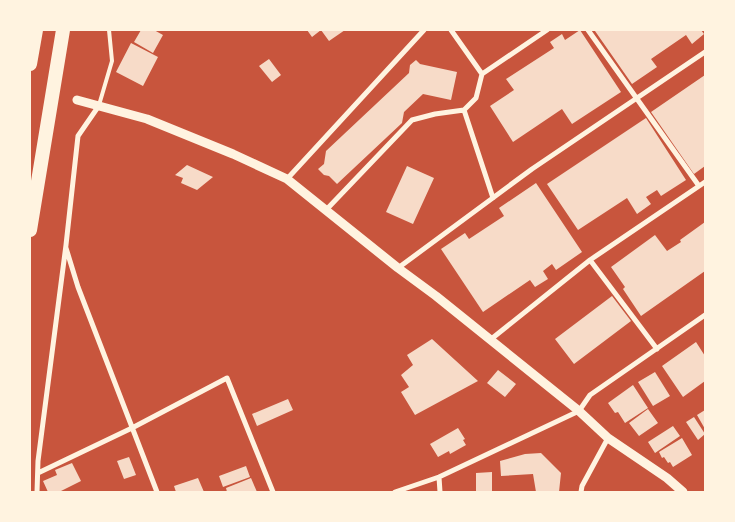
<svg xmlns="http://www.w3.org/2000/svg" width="735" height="522" font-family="Montserrat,sans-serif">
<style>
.building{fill:#f7dbc8}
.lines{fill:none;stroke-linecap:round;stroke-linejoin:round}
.service{stroke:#fff3e0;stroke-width:4}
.minor{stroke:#fff3e0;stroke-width:5}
.tertiary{stroke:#fff3e0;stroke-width:9}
.trunk{stroke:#fff3e0;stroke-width:14}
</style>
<rect width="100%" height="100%" fill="#c8553d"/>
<!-- building -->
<path class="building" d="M141,30H154L163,35L153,53L134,42Z
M307,30H345L329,41L321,30L312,37Z
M580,30L621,92L572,124L562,109L513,142L490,106L514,90L506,79L554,48L550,42L562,34L565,40Z
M597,30H701L704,34L692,44L686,35L651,59L657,67L632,84L595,31Z
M131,43L158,57L143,86L116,72Z
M269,59L281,75L272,82L259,66Z
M416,60L420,64L457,72L451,100L423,94L404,112L402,123L337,184L329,176L324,175L318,169L324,164L326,151L409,73L410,65Z
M705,75V166L694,174L651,112Z
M646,118L686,180L661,196L657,190L646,197L651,204L637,214L627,198L578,230L547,184Z
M187,165L213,177L197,190L181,183L183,178L175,175Z
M407,166L434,178L413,224L386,212Z
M536,183L582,252L556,270L552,264L543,271L548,279L535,287L530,280L483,312L441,249L465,233L469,239L504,216L499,208Z
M705,222V271L641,316L623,289L625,287L611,267L655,235L667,251L681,242L680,240Z
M612,296L631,321L574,364L555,339Z
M432,339L478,381L415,415L401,392L409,387L401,375L413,365L407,355Z
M696,342L705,356V381L683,397L662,366Z
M498,370L516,384L505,397L487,383Z
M655,372L670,396L653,406L638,382Z
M633,385L648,408L625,423L618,412L615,413L608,403Z
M288,399L293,410L257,426L252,414Z
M648,409L658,423L639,436L629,423Z
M705,410V429L697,415Z
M694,417L705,434L698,440L686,422Z
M673,426L680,436L655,453L648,442Z
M458,428L465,439L463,440L466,445L450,454L449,451L438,457L430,444Z
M682,438L692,455L673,467L670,462L668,463L664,457L662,458L659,452Z
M541,453L561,473L559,492H536L533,474L501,476L500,461L525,454Z
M129,457L136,475L124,479L117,461Z
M72,463L81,481L59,492H48L43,481L57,475L55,470Z
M246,466L250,477L223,487L219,476Z
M492,472V492H476V473Z
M198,478L204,492H176L174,486Z
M251,478L257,492H227L226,488Z"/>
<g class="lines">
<!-- service -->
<path class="service" d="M99,105L112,61L109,30"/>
<!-- minor -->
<path class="minor" d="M451,30L482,74
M588,30L699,186
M287,179L424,30
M493,198L464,110L476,98L482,74L547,30
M326,210L412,120L435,114L464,110
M66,248L78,287L157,492
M590,260L657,349
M398,268L532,169L705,52
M490,340L590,260L705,182
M38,473L132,428L227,378L273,492
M439,477L440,492
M37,492L38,461L66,245L78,136L98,107
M395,492L439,477L579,411L590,395L705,315
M581,492L582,486L608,438"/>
<!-- tertiary -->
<path class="tertiary" d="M77,100L147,119L233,154L287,179L398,268L436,296L579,411L608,438L667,478L683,492"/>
<!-- trunk -->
<path class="trunk" d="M30,64L36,30
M30,230L63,30"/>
</g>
<!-- border -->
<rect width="735" height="522" fill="none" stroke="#fff3e0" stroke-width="62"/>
</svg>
